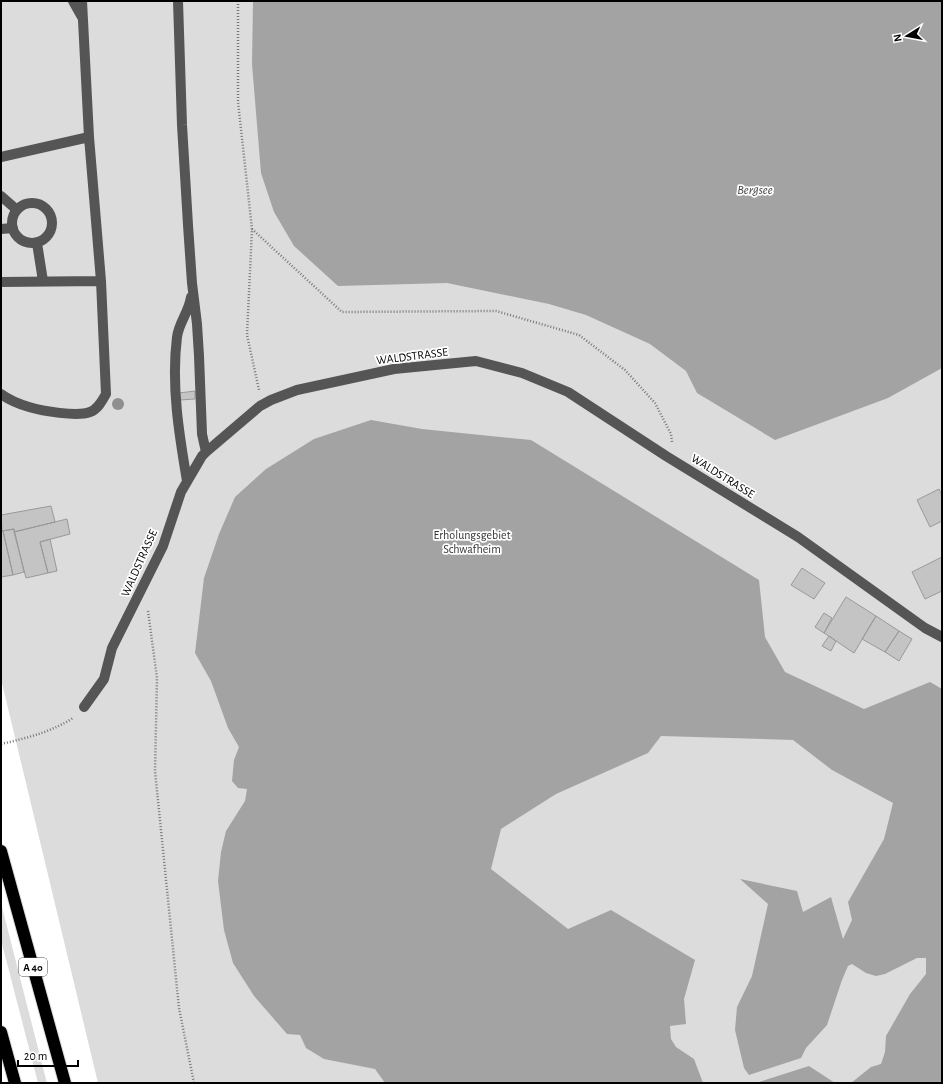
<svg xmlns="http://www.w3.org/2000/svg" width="943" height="1084" font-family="'Alegreya Sans',sans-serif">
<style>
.green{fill:#dcdcdc}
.water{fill:#a3a3a3}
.building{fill:#c4c4c4;stroke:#999}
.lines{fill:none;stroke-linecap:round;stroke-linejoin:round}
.highway-casing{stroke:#dbdbdb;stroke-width:14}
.path{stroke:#777;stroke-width:2.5;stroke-dasharray:1 2;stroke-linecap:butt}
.minor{stroke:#555;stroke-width:10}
.highway{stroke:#000;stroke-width:12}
.tree{fill:#8f8f8f}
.labels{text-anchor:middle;stroke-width:3.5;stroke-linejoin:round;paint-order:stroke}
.shield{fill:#fff;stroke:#4c4c4c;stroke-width:1}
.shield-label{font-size:11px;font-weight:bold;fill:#000}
.street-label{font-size:12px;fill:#000;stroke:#fff}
.park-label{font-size:12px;fill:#333;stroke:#fff}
.water-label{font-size:13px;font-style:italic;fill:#444;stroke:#fff}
</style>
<rect width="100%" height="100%" fill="#fff"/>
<!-- green -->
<path class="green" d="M1,1H942V1083H98L1,679Z
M1,903L41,1060L47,1083H38L1,940Z"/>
<!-- water -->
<path class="water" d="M253,1H942V368L888,398L775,440L697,393L686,371L650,344L586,315L549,304L447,283L338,286L294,246L274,212L261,173L252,64Z
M371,420L422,429L531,440L759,580L765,637L785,672L864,709L930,682L942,689V1083H851L871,1067L881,1064L885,1052L886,1036L910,994L926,974V958H917L885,974L876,976L866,973L852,964L848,966L842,980L827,1025L806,1048L801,1058L749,1075L744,1068L735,1030L737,1007L752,976L768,904L740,879L797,891L803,912L831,897L843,939L852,920L848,902L884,839L893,803L832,770L793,740L661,736L648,753L556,794L501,829L491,869L568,929L611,910L695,960L684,999L686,1024L670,1026L671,1039L676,1047L694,1059L703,1083H385L375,1069L324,1059L306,1048L300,1035L287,1034L254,996L233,963L224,930L218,881L221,852L226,831L245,801L247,789L238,788L232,781L234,760L239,747L228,728L211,681L195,653L204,578L219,534L235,497L266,469L314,439Z
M809,1066L835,1083H759V1082Z"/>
<!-- building -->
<path class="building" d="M195,391V399L180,400L179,393Z
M939,489L942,495V521L930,527L917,500Z
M51,506L55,522L14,532V529L2,531L1,515Z
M67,519L70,534L40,542L48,573L26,578L14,532Z
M14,529L24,572L13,575L3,531Z
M3,531L13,575L1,577V532Z
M50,539L57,571L48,573L40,542Z
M942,557V591L925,599L912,572Z
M802,568L825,583L814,599L791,585Z
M846,597L876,616L854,653L824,633Z
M824,613L832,618L824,633L815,627Z
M876,616L899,631L885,652L862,639Z
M899,631L912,639L899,661L885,652Z
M829,636L836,641L831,651L822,646Z"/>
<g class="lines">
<defs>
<path id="highway" d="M1,851L65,1083
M1,1032L15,1083"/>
</defs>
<!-- highway casing -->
<use href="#highway" class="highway-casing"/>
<!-- path -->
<path class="path" d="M238,1V102L252,229L247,335L259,390
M252,229L342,312L496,311L579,335L625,370L655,403L671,434L672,442
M148,611L157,678L155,771L179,1008L194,1083
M1,744C27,738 51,732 73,718"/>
<!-- minor -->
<path class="minor" d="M73,1L82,17
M178,1L182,125L188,225L192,283L197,324L199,356L202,434L206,452
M1,157L89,137
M1,196L17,210
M12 223a20 20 0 1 1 40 0a20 20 0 1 1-40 0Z
M1,229L13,228
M37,243L43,281
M1,282L101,281
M1,394C9,400 19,404 29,407C42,411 77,417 90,412C98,409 102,401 106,394L101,281L89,137L82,1
M187,481C179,434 171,385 177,337C179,322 189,312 191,297
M84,707L104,679L112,648L163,546L181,492L202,456L206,452L260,406L271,400L297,390L394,369L476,361L522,373L568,392L666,456L798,537L925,628L942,637"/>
<!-- highway -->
<use href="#highway" class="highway"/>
</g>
<!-- trees -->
<circle class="tree" cx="118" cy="404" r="6"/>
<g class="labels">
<!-- shield labels -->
<rect class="shield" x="19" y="958" width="28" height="18" rx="3"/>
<g class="shield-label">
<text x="33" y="971">A 40</text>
</g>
<!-- street labels -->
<g class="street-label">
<text transform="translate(412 356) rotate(-7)" y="4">WALDSTRASSE</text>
<text transform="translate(723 476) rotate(32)" y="4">WALDSTRASSE</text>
<text transform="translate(139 563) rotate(-66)" y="4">WALDSTRASSE</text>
</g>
<!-- park labels -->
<g class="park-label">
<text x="472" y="539">Erholungsgebiet<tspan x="472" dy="14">Schwafheim</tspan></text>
</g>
<!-- water labels -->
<g class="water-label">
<text x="755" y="194">Bergsee</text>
</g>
</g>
<!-- border -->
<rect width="943" height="1084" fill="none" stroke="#000000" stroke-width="4"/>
<!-- north arrow -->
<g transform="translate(907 36) rotate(259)" stroke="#ffffff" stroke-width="3" paint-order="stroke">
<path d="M0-3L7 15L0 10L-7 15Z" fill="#000000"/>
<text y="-6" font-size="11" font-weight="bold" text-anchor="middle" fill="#000000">N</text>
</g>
<!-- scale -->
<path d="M18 1060v6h60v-6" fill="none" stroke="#000000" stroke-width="2"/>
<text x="24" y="1060" font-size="12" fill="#000000" stroke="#ffffff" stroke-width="3" paint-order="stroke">20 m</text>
</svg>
